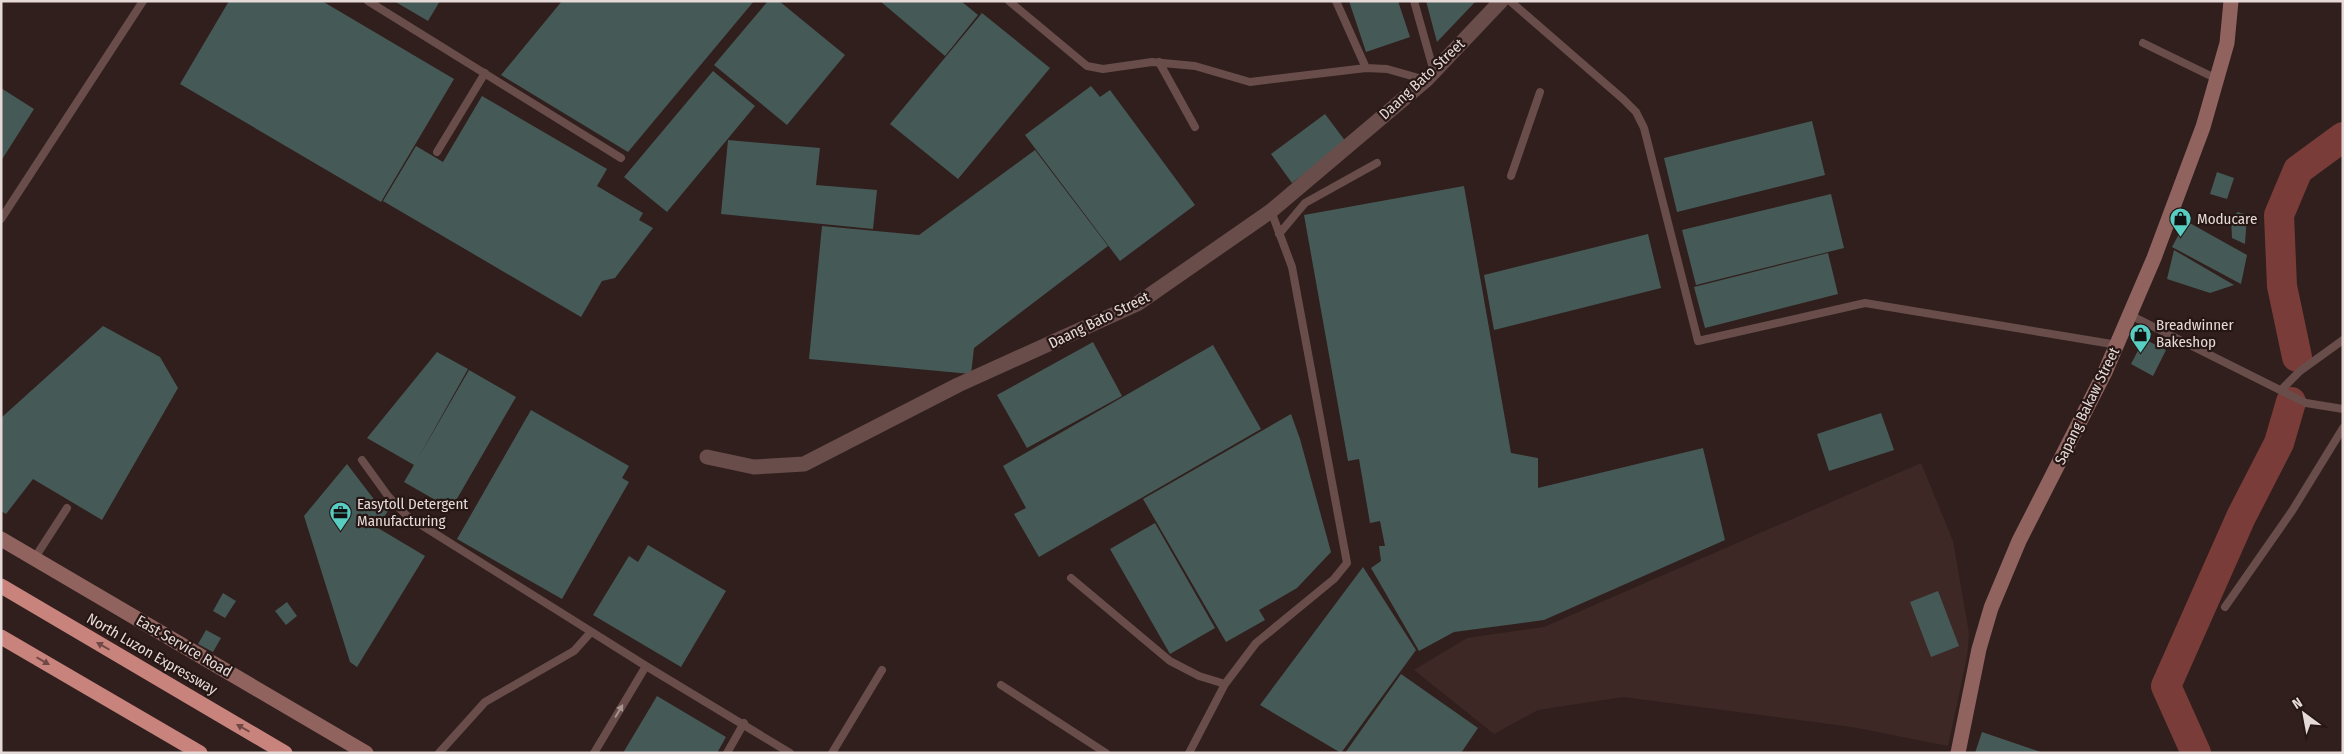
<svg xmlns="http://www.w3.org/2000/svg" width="2344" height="754" font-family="'Fira Sans Condensed',sans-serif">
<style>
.built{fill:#3e2826}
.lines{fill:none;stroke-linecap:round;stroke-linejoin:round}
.river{stroke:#7a3c38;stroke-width:30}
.building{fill:#455a57}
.lane{stroke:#694d4a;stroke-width:8}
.street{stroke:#694d4a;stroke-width:15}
.secondary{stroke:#90635f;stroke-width:15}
.highway{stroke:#c9837d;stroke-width:15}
.oneway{fill:#6f4743}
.oneway2{fill:#a79491}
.labels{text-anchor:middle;stroke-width:4.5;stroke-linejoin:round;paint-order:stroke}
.street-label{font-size:15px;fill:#e5dad8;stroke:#261614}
.poi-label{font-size:15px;fill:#e5dad8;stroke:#261614;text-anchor:start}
</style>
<rect width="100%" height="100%" fill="#301f1d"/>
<!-- built -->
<path class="built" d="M1921,463L1953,541L1969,633L1967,657L1948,746L1852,727L1623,697L1538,710L1494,734L1414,670L1467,638L1544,627Z"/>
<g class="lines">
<!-- river -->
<path class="river" d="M2297,357L2282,286L2279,215L2298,170L2343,137
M2196,753L2166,686L2241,517L2279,443L2291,402"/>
</g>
<!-- building -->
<path class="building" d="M229,1H322L454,79L381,202L180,84Z
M394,1H440L428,21Z
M562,1H754L628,152L501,75Z
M768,1H779L845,55L787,125L714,65Z
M880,1H961L978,15L945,56Z
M1349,1H1398L1410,37L1366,52Z
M1426,1H1476L1437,42Z
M982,13L1050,68L958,179L890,124Z
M713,71L755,106L667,212L624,177Z
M1091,86L1100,97L1110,90L1195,205L1120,261L1025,135Z
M1,88L34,109L1,161Z
M482,96L607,169L597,186L643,213L639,220L653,228L615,278L602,281L581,317L383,201L416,146L443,162Z
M1325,114L1346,142L1292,183L1271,154Z
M1812,121L1825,175L1677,212L1664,158Z
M728,140L820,148L816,185L877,190L873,229L721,214Z
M1035,150L1108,246L974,348L971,374L809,359L822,226L919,235Z
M2217,172L2234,178L2227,199L2210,194Z
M1464,186L1511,453L1538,458V488L1703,448L1725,540L1544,620L1454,632L1419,651L1371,568L1381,561L1379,546H1385L1380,521L1370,523L1359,459L1348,461L1304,215Z
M1831,194L1844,248L1696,285L1682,230Z
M2238,212L2247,215L2245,244L2232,238L2231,217Z
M2186,221L2247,255L2241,284L2172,247Z
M1648,234L1661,288L1494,330L1484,275Z
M2174,250L2234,285L2210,293L2167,279Z
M1828,253L1838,294L1705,328L1694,287Z
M103,326L160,357L178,388L102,520L33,479L6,514L1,511V418Z
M2144,339L2166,350L2153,376L2131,364Z
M1093,342L1122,396L1027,448L997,395Z
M1213,345L1261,429L1039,557L1014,514L1026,508L1003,466Z
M437,352L468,369L417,460L469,370L516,397L451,509L404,482L414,465L367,438Z
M531,410L629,466L622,478L629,482L562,599L457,539Z
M1881,413L1894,450L1829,471L1817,434Z
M1291,414L1300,439L1331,552L1297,588L1259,610L1265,620L1226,642L1143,499Z
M347,464L376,502L390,507L378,528L425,556L357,667L350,662L304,516Z
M1155,523L1215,628L1170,654L1110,549Z
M648,545L726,591L681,667L593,615L629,556L638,562Z
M1363,567L1416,650L1341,753L1260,705Z
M1938,591L1959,646L1931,657L1910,602Z
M223,593L236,601L225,618L213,611Z
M287,602L297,616L286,625L275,611Z
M206,630L221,638L213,652L198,644Z
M1401,674L1478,728L1461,753H1345Z
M657,696L726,737L717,753H623Z
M1982,732L2041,752V753H1975Z"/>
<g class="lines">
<!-- lane -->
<path class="lane" d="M368,1L621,158
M1009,1L1087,66L1103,69L1152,62L1195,66L1250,82L1366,68L1387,69L1426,80
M1336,1L1366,68
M1414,1L1434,72
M1510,1L1623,99L1636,112L1644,128L1698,341L1865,303L2118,345
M2143,43L2217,79
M1159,62L1195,127
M437,152L485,73
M1511,176L1540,92
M1,219L143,1
M1279,234L1305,203L1377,163
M2130,315L2306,403L2343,409
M2281,390L2300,371L2343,340
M362,460L388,496L407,516L646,666L790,753
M34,559L67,508
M1071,578L1170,661L1199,676L1225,684
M2225,607L2292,511L2343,428
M1001,685L1106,753
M439,753L485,702L574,651L591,632
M594,753L646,666
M727,753L744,723
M832,753L882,670
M1189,753L1225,684L1256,643L1334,579L1347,563L1292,267L1271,211"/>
<!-- street -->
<path class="street" d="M707,457L754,467L804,464L958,385L1137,304L1271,211L1426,80L1501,1"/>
<!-- secondary -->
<path class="secondary" d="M1,539L366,753
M1958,753L1979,649L1991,608L2019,541L2105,372L2154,258L2203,127L2227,43L2231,1"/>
<!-- highway -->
<path class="highway" d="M1,586L285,753
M1,637L200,753"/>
</g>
<!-- one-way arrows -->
<defs><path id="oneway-solid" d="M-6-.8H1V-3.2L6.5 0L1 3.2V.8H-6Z" transform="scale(1.25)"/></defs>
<g class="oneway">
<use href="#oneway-solid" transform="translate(103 646) rotate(-150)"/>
<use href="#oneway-solid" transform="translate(43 661) rotate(30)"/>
<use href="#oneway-solid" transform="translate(243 728) rotate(-150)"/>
</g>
<use class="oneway2" href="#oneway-solid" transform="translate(619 711) rotate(-59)"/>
<!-- icons -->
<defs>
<symbol id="shop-pin" viewBox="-11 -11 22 30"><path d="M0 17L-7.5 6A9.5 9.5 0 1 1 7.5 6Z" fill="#57cec1" stroke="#261614"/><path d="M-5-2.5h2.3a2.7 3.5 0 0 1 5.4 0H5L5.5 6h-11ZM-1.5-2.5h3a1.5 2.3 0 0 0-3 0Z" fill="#111"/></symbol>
<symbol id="office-pin" viewBox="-11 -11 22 30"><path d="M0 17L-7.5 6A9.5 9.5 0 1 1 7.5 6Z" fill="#57cec1" stroke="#261614"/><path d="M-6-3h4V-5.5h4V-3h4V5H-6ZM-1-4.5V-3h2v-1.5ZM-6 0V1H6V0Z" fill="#111"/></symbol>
</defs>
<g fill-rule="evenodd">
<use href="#shop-pin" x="2168" y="206" width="25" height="34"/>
<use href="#shop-pin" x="2128" y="322" width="25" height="34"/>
<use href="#office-pin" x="328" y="500" width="25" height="34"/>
</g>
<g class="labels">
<!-- street labels -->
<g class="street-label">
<text transform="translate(1422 79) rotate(-43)" y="5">Daang Bato Street</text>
<text transform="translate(1099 320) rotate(-26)" y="5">Daang Bato Street</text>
<text transform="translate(2087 406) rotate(-64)" y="5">Sapang Bakaw Street</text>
<text transform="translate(184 646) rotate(30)" y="5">East Service Road</text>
<text transform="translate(152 654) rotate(30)" y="5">North Luzon Expressway</text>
</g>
<!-- poi labels -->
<g class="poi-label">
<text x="2197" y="224">Moducare</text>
<text x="2156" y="330">Breadwinner<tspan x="2156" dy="17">Bakeshop</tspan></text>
<text x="357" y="509">Easytoll Detergent<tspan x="357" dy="17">Manufacturing</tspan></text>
</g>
</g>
<!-- border -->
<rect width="2344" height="754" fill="none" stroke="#e5dad8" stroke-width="5"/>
<!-- north arrow -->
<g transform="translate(2304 714) rotate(328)" stroke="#261614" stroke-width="4" paint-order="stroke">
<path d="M0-4L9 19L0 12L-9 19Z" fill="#e5dad8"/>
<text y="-8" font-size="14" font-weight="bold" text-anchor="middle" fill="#e5dad8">N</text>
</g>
</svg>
